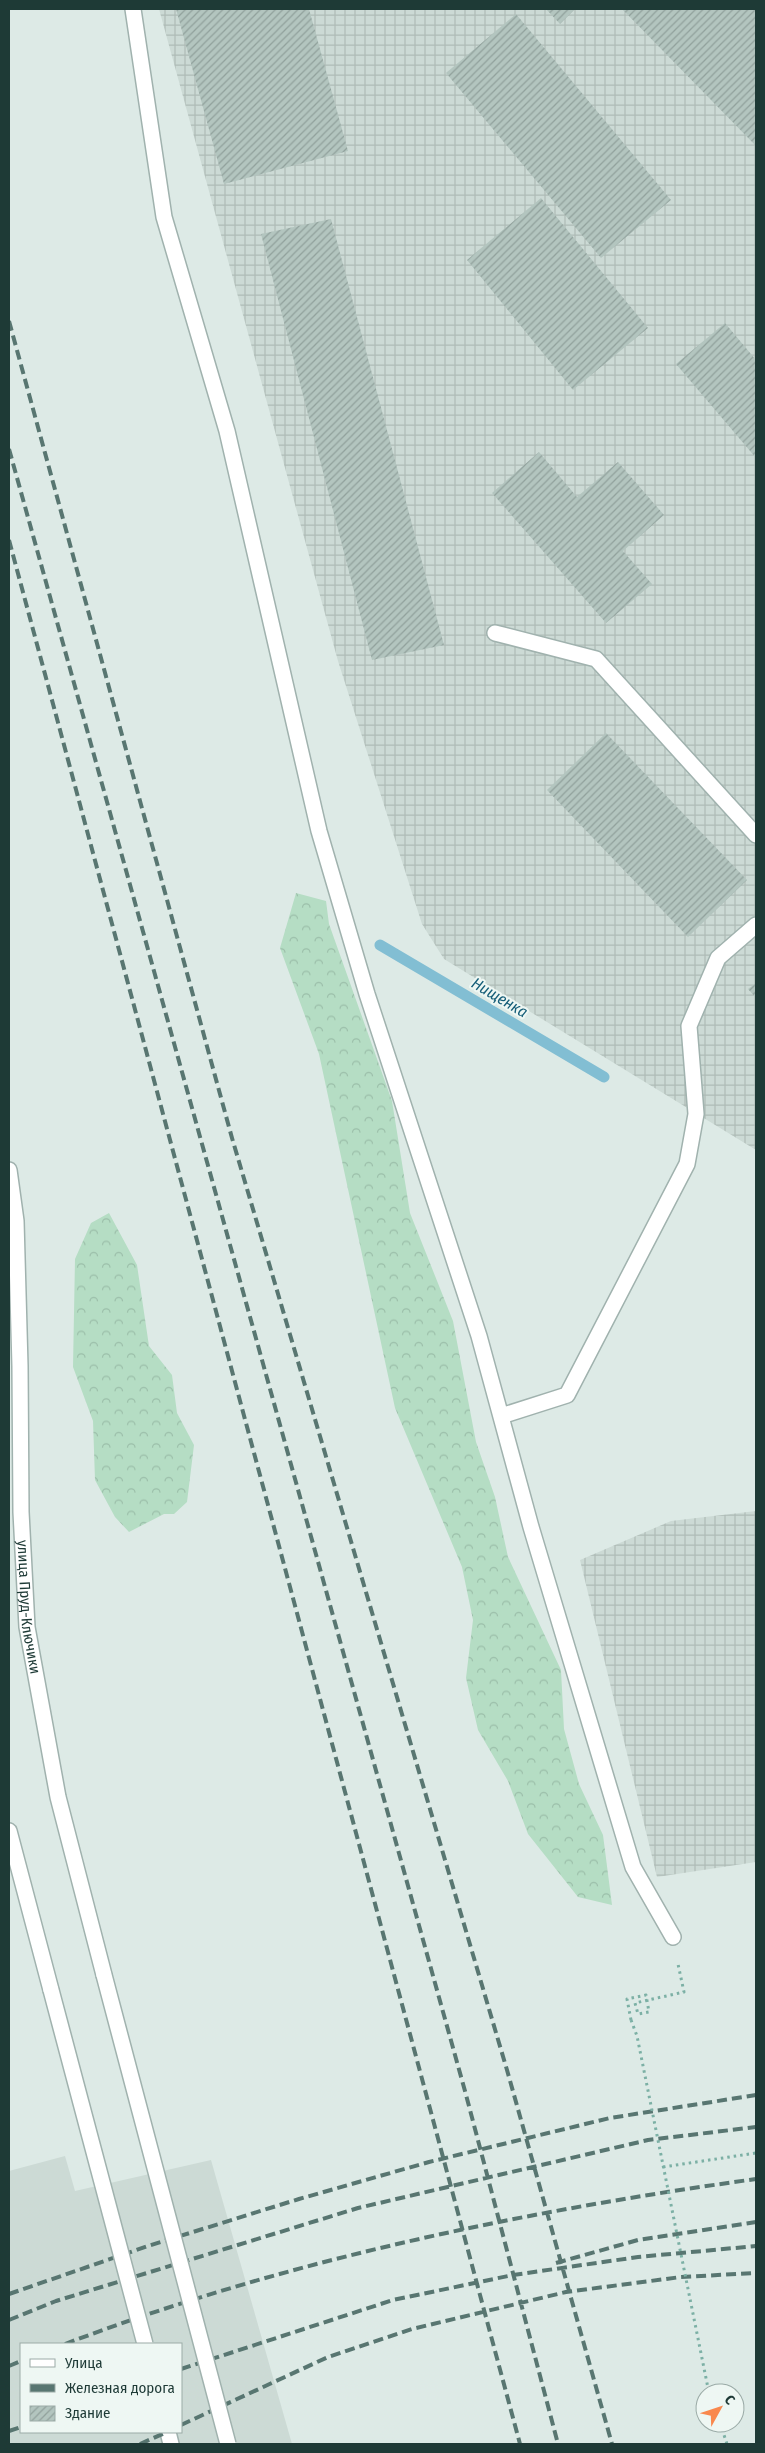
<svg xmlns="http://www.w3.org/2000/svg" width="765" height="2453" font-family="'Fira Sans Condensed',sans-serif">
<style>
.built{fill:#ccdad5;fill-rule:evenodd}
.industrial{fill:url(#industrial-grid)}
.forest{fill:url(#forest-crowns)}
.lines{fill:none;stroke-linecap:round;stroke-linejoin:round}
.stream{stroke:#82bed3;stroke-width:11}
.building{fill:url(#building-hatch)}
.service-casing{stroke:#a0b2ae;stroke-width:18}
.tertiary-casing{stroke:#a0b2ae;stroke-width:18}
.path{stroke:#7cb0a5;stroke-width:3;stroke-dasharray:2.5 4;stroke-linecap:butt}
.service{stroke:#fff;stroke-width:15}
.tertiary{stroke:#fff;stroke-width:15}
.rail{stroke:#587671;stroke-width:4;stroke-dasharray:10 5;stroke-linecap:butt}
.tertiary-bridge-casing{stroke:#a0b2ae;stroke-width:18;stroke-linecap:butt}
.path-bridge{stroke:#7cb0a5;stroke-width:3;stroke-dasharray:2.5 4;stroke-linecap:butt}
.tertiary-bridge{stroke:#fff;stroke-width:15}
.labels{text-anchor:middle;stroke-width:4;stroke-linejoin:round;paint-order:stroke}
.street-label{font-size:15px;fill:#1e3a36;stroke:#eef7f3}
.water-label{font-size:16px;font-style:italic;fill:#165e78;stroke:#eef7f3}
</style>
<defs>
<pattern id="industrial-grid" width="8" height="8" patternUnits="userSpaceOnUse" patternTransform="scale(1.25)"><rect width="8" height="8" fill="#ccdad5"/><path d="M0 4h8M4 0v8" fill="none" stroke="#afbcb7"/></pattern>
<pattern id="forest-crowns" width="20" height="18" patternUnits="userSpaceOnUse" patternTransform="scale(1.25)"><rect width="20" height="18" fill="#b5ddc4"/><path d="M2 6a3 3 0 1 1 6 0M12 15a3 3 0 1 1 6 0" fill="none" stroke="#9bbea9"/></pattern>
<pattern id="building-hatch" width="6" height="6" patternUnits="userSpaceOnUse" patternTransform="scale(1.25)"><rect width="6" height="6" fill="#b3c5bf"/><path d="M-1 1l2-2M0 6l6-6M5 7l2-2" fill="none" stroke="#91a19c"/></pattern>
</defs>
<rect width="100%" height="100%" fill="#ddeae6"/>
<!-- built -->
<path class="built" d="M65,2156L75,2191L211,2160L292,2444H9V2171ZM21,2344H181V2432H21Z"/>
<!-- industrial -->
<path class="industrial" d="M159,9H756V1150L444,959L422,924L338,661Z
M756,1511V1862L657,1877L580,1560L671,1521Z"/>
<!-- forest -->
<path class="forest" d="M296,893L326,901L329,924L392,1101L410,1213L453,1321L476,1442L495,1497L508,1557L561,1670L564,1729L579,1784L603,1835L612,1905L578,1897L528,1834L508,1781L478,1730L466,1678L473,1620L462,1567L395,1408L319,1054L280,948Z
M109,1213L137,1265L149,1346L172,1375L177,1413L194,1445L187,1502L174,1514H164L129,1532L115,1517L95,1480L93,1421L73,1367L75,1259L91,1223Z"/>
<g class="lines">
<!-- stream -->
<path class="stream" d="M380,945L604,1077"/>
</g>
<!-- building -->
<path class="building" d="M176,9H309L348,151L224,184Z
M546,9H575L560,24Z
M622,9H756V146Z
M516,14L671,200L601,258L446,73Z
M541,198L648,328L573,390L467,260Z
M331,219L444,645L372,660L261,234Z
M725,323L756,360V458L676,364Z
M539,452L577,497L618,462L664,515L623,551L652,584L606,623L492,493Z
M606,733L747,880L688,937L547,790Z
M756,983V998L748,989Z"/>
<g class="lines">
<defs>
<path id="service" d="M133,9L164,217L227,431L319,831L367,994L479,1336L531,1527L633,1867L673,1937
M495,633L596,659L756,835
M501,1416L567,1395L687,1164L696,1114L689,1026L718,958L756,925"/>
<g id="tertiary">
<path id="s1" d="M9,1170L16,1221L20,1366L21,1512L27,1627L58,1797L104,1975"/>
<path d="M9,1831L51,1990"/>
<path d="M168,2432L171,2444"/>
</g>
</defs>
<!-- service casing -->
<use href="#service" class="service-casing"/>
<!-- tertiary casing -->
<use href="#tertiary" class="tertiary-casing"/>
<!-- path -->
<path class="path" d="M631,2020L627,1999L646,1995L649,2012L638,2014L635,2003L684,1992L678,1964
M663,2167L756,2153
M720,2423L727,2444"/>
<!-- service -->
<use href="#service" class="service"/>
<!-- tertiary -->
<use href="#tertiary" class="tertiary"/>
<!-- rail -->
<path class="rail" d="M9,321L232,1138L507,2070L612,2444
M9,449L465,2091L558,2444
M9,540L520,2444
M556,2263L638,2240L756,2222
M9,2294L148,2246L299,2199L429,2162L610,2118L756,2095
M9,2320L56,2301L358,2208L648,2140L756,2127
M65,2344C286,2260 523,2211 756,2179
M9,2366L21,2361
M181,2369L393,2300L513,2275L638,2257L756,2246
M181,2425L328,2357L412,2329L566,2292L681,2277L756,2273
M9,2431L21,2427
M140,2444L167,2432"/>
<defs>
<path id="tertiary-bridge" d="M104,1975L228,2444
M51,1990L145,2344"/>
</defs>
<!-- tertiary-bridge casing -->
<use href="#tertiary-bridge" class="tertiary-bridge-casing"/>
<!-- path-bridge -->
<path class="path-bridge" d="M631,2020L637,2036L709,2393"/>
<!-- tertiary-bridge -->
<use href="#tertiary-bridge" class="tertiary-bridge"/>
</g>
<g class="labels">
<!-- street labels -->
<g class="street-label">
<text dy="5" stroke="none"><textPath href="#s1" startOffset="438">улица Пруд-Ключики</textPath></text>
</g>
<!-- water labels -->
<g class="water-label">
<text transform="translate(500 997) rotate(31)" y="6">Нищенка</text>
</g>
</g>
<!-- border -->
<rect width="765" height="2453" fill="none" stroke="#1e3a36" stroke-width="20"/>
<!-- legend -->
<rect x="20" y="2343" width="162" height="90" fill="#eef7f3" stroke="#9baba7"/>
<rect x="30" y="2359" width="25" height="8" fill="#ffffff" stroke="#9baba7"/>
<text x="65" y="2368" font-size="15" fill="#1e3a36">Улица</text>
<rect x="30" y="2384" width="25" height="8" fill="#587671" stroke="#9baba7"/>
<text x="65" y="2393" font-size="15" fill="#1e3a36">Железная дорога</text>
<rect x="30" y="2406" width="25" height="15" fill="url(#building-hatch)" stroke="#9baba7"/>
<text x="65" y="2418" font-size="15" fill="#1e3a36">Здание</text>
<!-- north arrow -->
<g transform="translate(720 2408) rotate(50)"><circle r="24" fill="#eef7f3" stroke="#9baba7"/>
<path d="M0-4L9 19L0 12L-9 19Z" fill="#f9884d"/>
<text y="-8" font-size="14" font-weight="bold" text-anchor="middle" fill="#1e3a36">С</text>
</g>
</svg>
